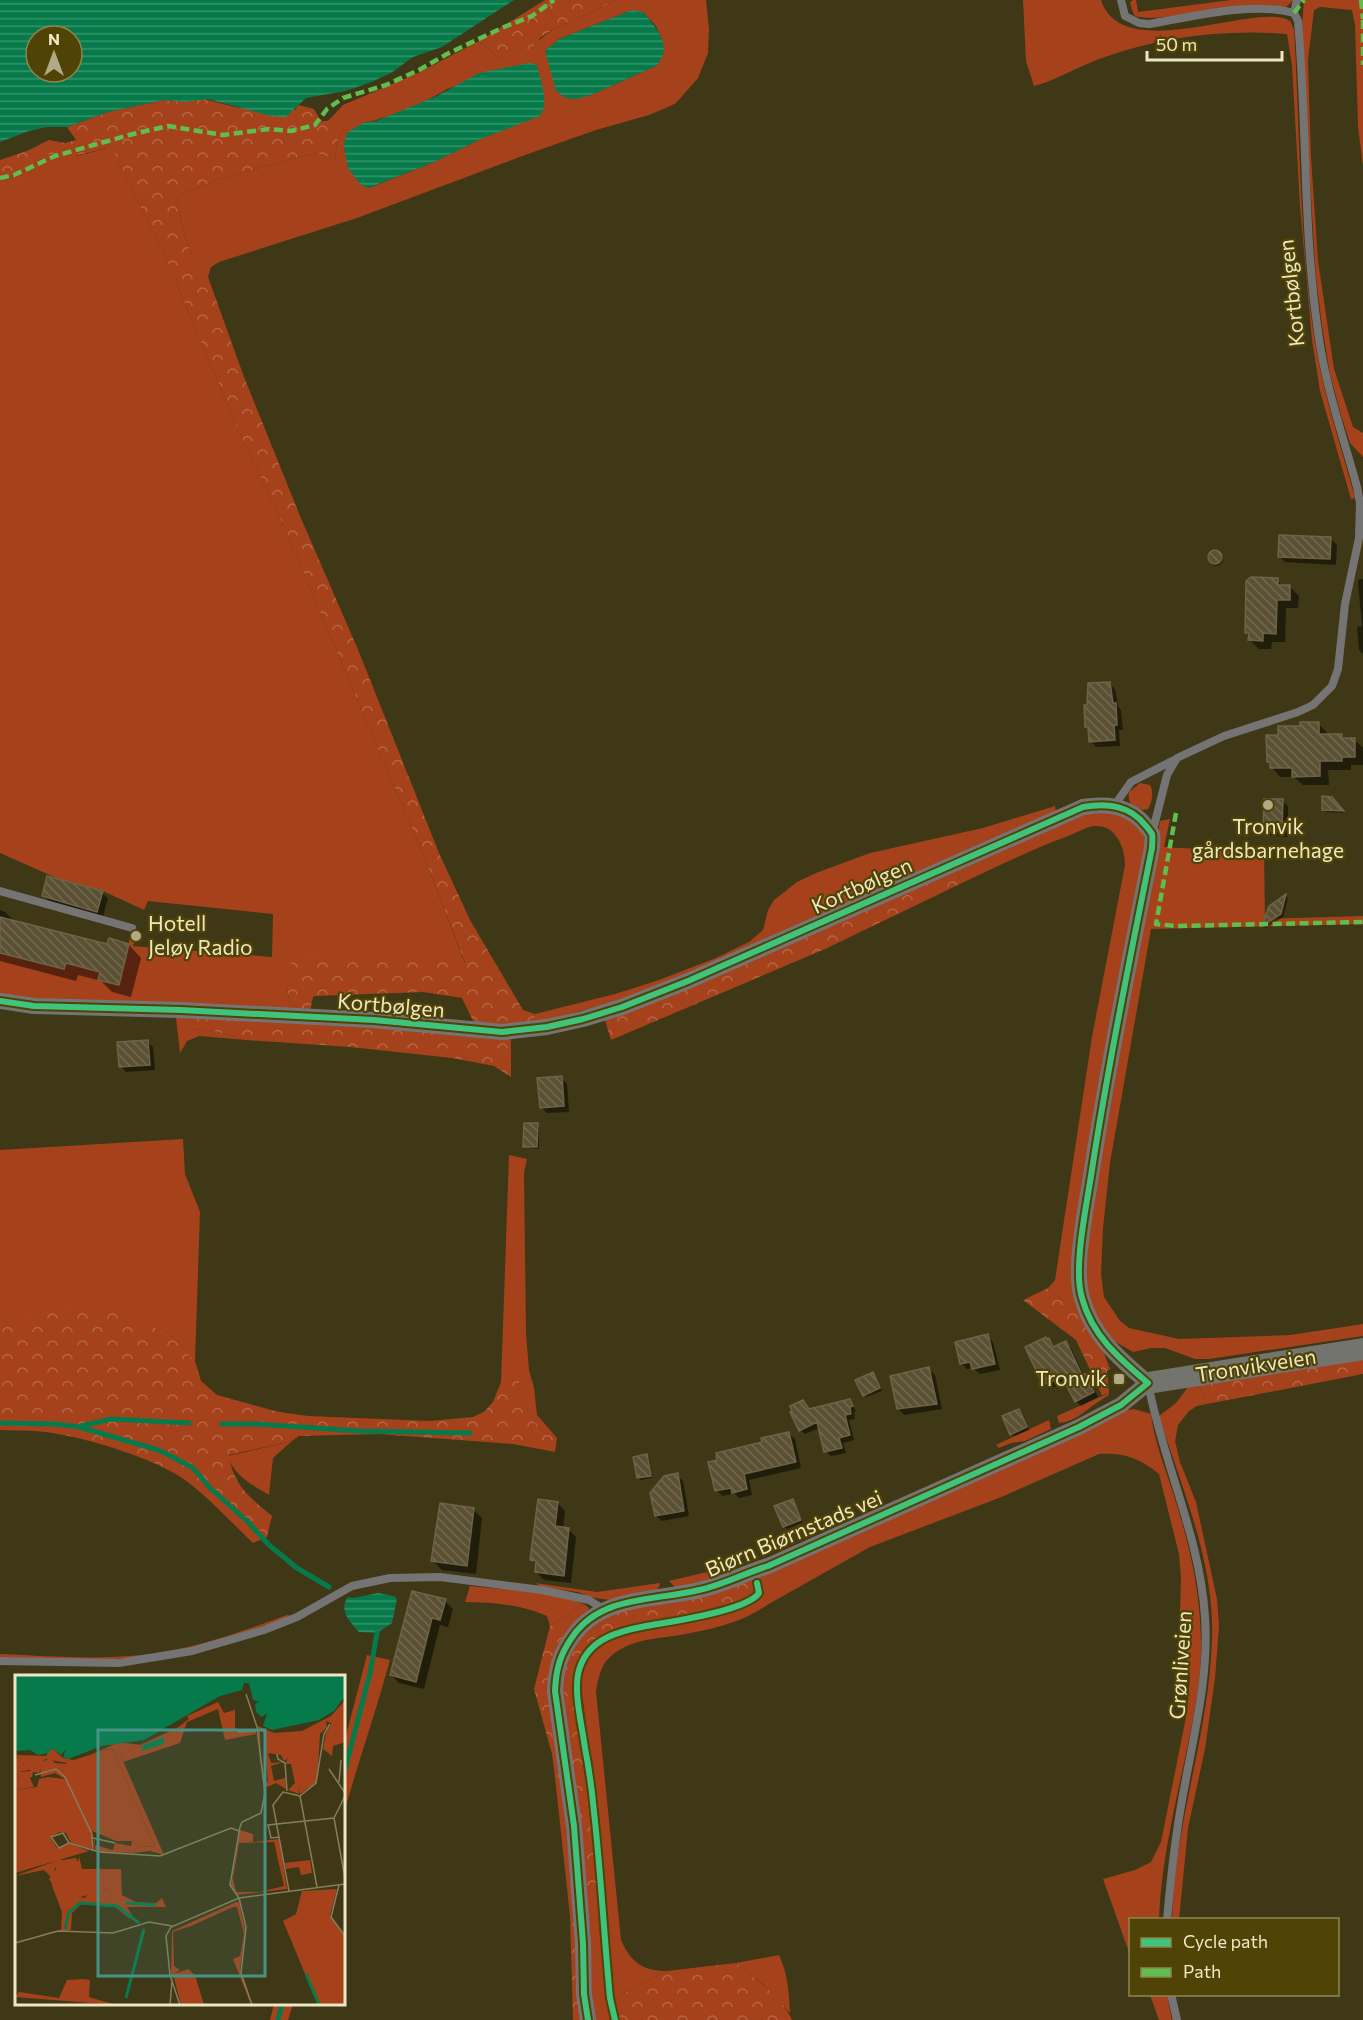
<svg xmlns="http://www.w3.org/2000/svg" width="1363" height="2020" font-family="Commissioner,sans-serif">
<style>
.green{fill:#a5421c;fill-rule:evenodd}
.forest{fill:url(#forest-crowns)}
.water{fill:url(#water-rules);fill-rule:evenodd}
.shadow{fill:#0007}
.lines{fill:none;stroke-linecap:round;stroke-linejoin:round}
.stream{stroke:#067a4a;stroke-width:5}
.building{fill:url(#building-back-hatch);stroke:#6d6347;stroke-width:1.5}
.lane{stroke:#757474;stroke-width:8}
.street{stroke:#757474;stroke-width:16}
.secondary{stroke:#74746e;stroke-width:22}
.quiet{stroke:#5fbe4e;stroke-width:4.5;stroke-dasharray:9 4.5;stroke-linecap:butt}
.cycleway-casing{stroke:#4f4405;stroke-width:10}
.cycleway{stroke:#40c37c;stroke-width:6}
.poi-dot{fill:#b1aa86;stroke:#4f4405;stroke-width:2}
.labels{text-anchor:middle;stroke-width:4.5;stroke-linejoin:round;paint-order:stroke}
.street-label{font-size:21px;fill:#efe7c3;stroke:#4f4405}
.poi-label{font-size:21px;fill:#efe7c3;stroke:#4f4405}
.inset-river{fill:none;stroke:#067a4a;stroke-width:3}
.inset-road{fill:none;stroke:#857e5b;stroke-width:1.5}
.view{fill:#479283;fill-opacity:0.15;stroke:#479283;stroke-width:3}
.inset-edge{fill:none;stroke:#efe7c3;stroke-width:3}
</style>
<defs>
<pattern id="forest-crowns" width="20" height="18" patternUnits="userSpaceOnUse" patternTransform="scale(1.5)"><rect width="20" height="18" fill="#a5421c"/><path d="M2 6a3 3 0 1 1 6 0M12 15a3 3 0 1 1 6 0" fill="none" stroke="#b66646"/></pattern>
<pattern id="water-rules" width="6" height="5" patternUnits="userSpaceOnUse" patternTransform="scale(1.5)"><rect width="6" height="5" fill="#067a4a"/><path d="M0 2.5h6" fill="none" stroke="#37936b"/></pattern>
<pattern id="building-back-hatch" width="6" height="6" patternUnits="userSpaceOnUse" patternTransform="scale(1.5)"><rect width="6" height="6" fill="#5a5034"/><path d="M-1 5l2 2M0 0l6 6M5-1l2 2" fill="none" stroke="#726950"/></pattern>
</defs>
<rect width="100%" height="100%" fill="#3e3816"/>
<!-- green -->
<path class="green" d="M617,0H706L709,29L708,53L698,78L676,103L668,107L649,115L596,130L525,155L357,218L219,262L211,267L208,277C186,257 183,224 176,197L219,179L315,153L335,159L337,141L344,130L331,118L343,105L418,73L479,41L500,58L534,44L552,30ZM632,10L643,12L656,26L661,37L656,66L591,95L545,51L559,39ZM529,63L481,139L432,163L369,188L360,184L363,123C384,120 429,101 447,89Z
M1023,0H1101C1122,67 1259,0 1290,21C1292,23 1292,27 1294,29C1300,129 1299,230 1313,330C1321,387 1340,443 1355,498L1351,499L1320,391L1312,340L1300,206L1292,65L1287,34C1224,29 1161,37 1102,58C1079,66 1057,80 1034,86L1026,61Z
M1133,0H1136L1138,12L1231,0H1294L1286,7C1252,1 1216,10 1182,14C1166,17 1151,20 1135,16L1132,10L1130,2Z
M1304,0H1363V166L1358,126L1355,25L1352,10L1320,7L1314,10L1308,60L1311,157L1318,261L1334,369L1353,427L1363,433V457L1350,443L1341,415L1330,374L1322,326L1316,277L1306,118L1302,25Z
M111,147L164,254L240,434L282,522L427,864L465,964L425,962L287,987L291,1011L0,998V953L63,969L66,963L100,972L98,980L118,985L130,938L135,931H139L133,946L272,957L273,914L148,901L144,910L103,891L61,880L0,853V182L30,169L32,165L51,153L78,156Z
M1140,783L1150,785C1154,792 1152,803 1148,809C1135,812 1127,805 1129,792Z
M1055,806L1056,813L645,993L534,1024L535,1014L615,994L659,980L716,958L749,942L763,930L768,910L774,900L797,882L816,873L870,853L983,828Z
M1113,810C1129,819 1143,825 1146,844L1091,1144L1083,1317L1048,1288L1055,1280L1092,1037L1125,865C1125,848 1116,824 1094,826C1086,827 1076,833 1068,836C1032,849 997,867 962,883L956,870L1078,813Z
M1170,819L1164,847L1264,853L1265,919L1363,916V924L1151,929L1110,1163L1103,1228L1101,1274L1104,1297L1120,1321L1129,1328L1179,1339L1290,1335L1363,1324V1336L1209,1359H1195L1165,1348H1151L1133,1352L1107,1337L1086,1297L1088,1234L1160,821Z
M193,1014L190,1029L213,1031L246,1040L199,1036L187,1041L180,1053L176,1018Z
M183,1139L185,1174L200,1212L195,1361L170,1335L56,1306L12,1325H0V1150Z
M509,1155L527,1159L524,1173L526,1333L529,1370L534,1388L537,1415L557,1438C529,1425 526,1410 519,1382H501Z
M1198,1384L1207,1404L1197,1406L1189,1411L1178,1425L1175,1441L1180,1462L1196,1502L1217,1599L1219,1626L1215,1678L1205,1749L1188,1828L1179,1920L1172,1919C1174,1825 1209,1735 1212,1640C1215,1562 1182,1489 1159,1416L1176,1403L1188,1387Z
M1109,1393L1108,1396C1091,1404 1078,1422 1059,1423L1057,1416Z
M1134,1409L1151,1414C1154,1441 1165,1467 1173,1493C1189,1542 1200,1589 1201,1640C1202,1675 1195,1710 1188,1744C1176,1802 1161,1861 1159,1919L1130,1920V1955L1103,1879L1135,1870L1151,1862L1161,1842L1187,1712L1190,1677L1180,1613L1181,1578L1179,1554L1159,1474C1140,1458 1123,1452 1099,1454L999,1498L870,1547L767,1605C742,1623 710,1630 680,1635C656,1639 629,1639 610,1657C601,1664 598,1680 596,1691L621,1940C631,1962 642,1971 667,1971L613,1999L599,1824L581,1686C582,1629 650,1630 690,1622C713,1617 736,1610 758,1601L761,1598L758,1575L1127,1410Z
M1049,1420L1051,1429L1025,1441L1011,1443L999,1448L996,1445Z
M292,1441L273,1458L269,1495C252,1485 233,1475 228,1456Z
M720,1569L722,1578L677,1589L669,1581Z
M535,1583L597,1592L660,1583L659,1587L656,1590L609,1600L590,1597L578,1592L542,1587Z
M470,1586C505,1590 552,1591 584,1604L550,1626L547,1616C522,1605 492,1602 465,1602Z
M287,1615L291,1616C239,1635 185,1653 130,1658C87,1662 43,1658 0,1657V1654C47,1656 95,1660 142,1655C191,1650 241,1632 287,1615Z
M367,1655L390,1660C376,1712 358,1762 344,1813V1743Z
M556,1786H562L575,1916H570Z
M585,1898H598L608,2004L611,2020H594Z
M779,1955C788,1974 789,1993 790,2013L764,1985L736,1963Z
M1150,1995H1167L1172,2020H1159Z
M274,2004H293L288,2020H270Z"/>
<!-- forest -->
<path class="forest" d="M545,0H617L552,30L541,37L532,48L500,58L479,41Z
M204,99L239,108L295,110L298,105L314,109L321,121H327L331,118L344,130L337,141L335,159L315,153L219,179L176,197C183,224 186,257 208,277L244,377L300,516L359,652L439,853L470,920L523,1010L535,1014L534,1024L475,1025L462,998L423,992L315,996L313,997L310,1011H291L287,987L291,963L312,953L465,963L427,864L282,522L240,434L164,254L111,147L55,161L50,154L32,165L30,169L0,182V160L27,151L49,140L65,143L76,140L67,127L108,112L164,100L185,102Z
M956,870L962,883L825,949L611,1040L604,1017Z
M193,1014L511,1037V1077L494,1066L452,1058L350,1047L246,1040L213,1031L189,1029Z
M1048,1288L1083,1317L1104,1353L1110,1369L1107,1371L1109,1393L1102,1395L1076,1340L1023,1300Z
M85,1303L120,1312L170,1335L195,1361L201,1381L217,1395L279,1412L308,1416L430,1421L473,1417L484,1412L493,1402L501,1382L519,1381C526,1410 529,1425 557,1438L555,1452L513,1444L379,1434L299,1436L292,1441L229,1455C233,1485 250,1498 272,1516L267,1537L253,1543C232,1523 212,1501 189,1483C159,1459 85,1437 46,1432C31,1430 15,1431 0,1430V1325L12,1324L56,1306Z
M1363,1356V1374L1207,1404L1198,1384Z
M751,1579L756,1590C735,1614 650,1621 618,1628C602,1634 583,1646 577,1663C566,1693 586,1772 590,1806C594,1836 595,1867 598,1898H585L563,1726V1669L583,1632L611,1613Z
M584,1604L589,1608L588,1611L557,1649L562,1786H556L552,1754L534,1689L550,1626Z
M570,1916H575L581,2020H573Z
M736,1963C755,1978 783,1998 792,2020H617L613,1999L667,1971Z"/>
<!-- water -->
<path class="water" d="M0,0H514L442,47L413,57L391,73L369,83L345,91L306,98L286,117L271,116L208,99L185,102L164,100L108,112L67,127H47L29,131L0,142ZM36,36H72V72H36Z
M632,10L643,12C657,28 674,47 656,66L591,95L576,99L566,98L556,91L545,51L559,39Z
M529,63L537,65C540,80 550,102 540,116L481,139L432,163L368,188L360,184L348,168L344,148L345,139L348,132L363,123L376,121L437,96L479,73Z
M378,1593L394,1596L397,1599L392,1623L377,1633L359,1632C350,1622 338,1610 348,1597L353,1598Z"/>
<!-- shadow -->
<path class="shadow" d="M1331,539L1337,545L1336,565L1285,562L1280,557Z
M1209 559a7 7 0 1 1 14 0a7 7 0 1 1-14 0Z
M1363,579V654L1359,650L1357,627L1362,626L1358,583V580Z
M1277,580L1284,587H1290L1299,596L1298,608H1286L1285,642H1272L1271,649H1259L1250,640V636L1246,632Z
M1109,683L1115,689L1118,706L1121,710L1123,730H1119L1120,746L1096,747L1091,741L1090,730L1087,727L1088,706Z
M1318,723L1327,733V735H1341L1346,739H1354L1363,748V765H1351V770H1328L1329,785H1303L1294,777H1280L1268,762L1279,736L1302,727Z
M1331,798L1344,813L1326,812L1323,809Z
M1282,801L1288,806V837L1270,836L1265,831Z
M102,893L108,898L103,917L50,902L44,896Z
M1286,896L1288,898L1283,917L1266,928L1264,926L1270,907Z
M0,910L5,912L17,923L108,946L110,940L129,945L141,958L131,997L112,992L101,981L78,975L76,981L0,961Z
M147,1041L153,1047L155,1070L126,1072L121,1066Z
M561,1078L567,1084L569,1112L547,1113L541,1107Z
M537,1125L539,1127V1149L527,1148L525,1146Z
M987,1336L993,1342L1000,1370L980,1374L973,1368L967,1369L961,1363Z
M1048,1340L1055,1348L1066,1343L1071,1348L1084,1376L1090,1380L1098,1397L1081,1406L1076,1401L1067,1382L1049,1389L1044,1384Z
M929,1369L935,1375L942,1409L904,1415L899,1409Z
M873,1374L882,1391L866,1397L864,1395Z
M850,1401L856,1411L854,1412L855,1419L849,1420L854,1440L843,1443L846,1453L831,1456L826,1451L820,1428L805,1434L800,1430L803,1402L810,1410Z
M1019,1411L1029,1430L1014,1436L1012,1434Z
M789,1434L795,1439L801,1468L749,1480L752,1495L739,1498L735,1493L723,1496L717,1491L764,1444Z
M646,1456L649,1458L652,1478L641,1480L638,1478Z
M677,1475L683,1481L689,1516L662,1521L656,1516Z
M792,1501L803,1522L787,1529L784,1526Z
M558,1503L565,1511L563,1528L568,1529L576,1537L571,1583L544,1580L536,1572L537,1565L532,1559Z
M473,1509L482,1518L476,1574L442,1570L433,1561Z
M413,1593L445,1601L453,1609L448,1627L440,1625L424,1689L399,1683L391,1675Z"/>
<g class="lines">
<!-- stream -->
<path class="stream" d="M0,1423L55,1424L79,1427L155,1449L167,1454L193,1468L210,1488L247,1521L269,1545L297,1568L329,1587
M222,1424H256L360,1431L470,1433
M81,1426L111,1419L189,1423
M344,1773L370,1673L377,1633
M278,2020L282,2004"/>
</g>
<!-- building -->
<path class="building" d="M1279,535L1331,537L1330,559L1278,557Z
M1208 557a7 7 0 1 1 14 0a7 7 0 1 1-14 0Z
M1251,577L1278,578V585H1290V600H1277L1276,634L1263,633V641L1248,640L1249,633H1245L1246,581Z
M1110,682L1113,703H1116L1117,725H1114L1115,740L1089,742L1088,727H1085L1084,705H1087L1088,683Z
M1300,722H1319V734H1342V738H1355V757H1342V761H1320V776L1292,777V768H1270V762H1267L1266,735H1278V726H1300Z
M1322,796L1332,797L1344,811L1322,810Z
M1264,799H1283L1282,832L1263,831Z
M47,876L103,891L97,912L42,896Z
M1286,894L1281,914L1262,926L1269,906Z
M0,917L107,944L109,938L129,944L119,985L98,980L100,972L66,963L64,969L0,953Z
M148,1040L150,1065L119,1067L117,1042Z
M562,1076L564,1106L540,1108L537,1078Z
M524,1123H538L537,1147H523Z
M988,1334L995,1364L972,1369L970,1362L960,1364L955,1342Z
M1046,1337L1047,1339L1049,1338L1053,1347L1066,1341L1082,1375L1085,1374L1094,1392L1075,1402L1062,1377L1043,1385L1025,1347Z
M929,1367L937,1404L897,1409L890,1376Z
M873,1372L880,1388L863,1396L855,1380Z
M850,1399L853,1406L850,1407L851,1414L845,1415L850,1435L839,1438L842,1448L824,1452L817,1422L799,1431L790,1412L792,1411L790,1406L803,1400L809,1409Z
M1019,1409L1027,1427L1010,1435L1002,1416Z
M789,1432L796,1462L744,1474L747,1489L732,1493L731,1488L715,1491L708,1462L717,1460L716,1453L762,1442L761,1438Z
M647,1454L651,1476L637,1478L633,1457Z
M678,1473L684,1511L655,1516L650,1493L664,1476Z
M538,1499L558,1502L555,1526L569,1528L564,1576L535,1572L536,1561L530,1560Z
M793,1499L801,1520L783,1527L774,1506Z
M440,1503L474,1508L467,1566L431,1561Z
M412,1591L446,1599L440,1620L432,1618L416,1682L390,1675Z"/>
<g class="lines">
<!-- lane -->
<path class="lane" d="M1121,0L1125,16L1139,23L1149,24C1192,17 1252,1 1294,13L1298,21C1307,125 1303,229 1318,332C1325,385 1343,436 1357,487L1360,503L1359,538L1345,604L1338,669L1332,686L1313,705L1298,712L1224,736L1177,758L1167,775L1152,834
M1294,13L1297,0
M1114,806L1131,782L1174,760
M0,891L132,928
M1148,1383C1163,1463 1200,1536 1205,1617C1209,1674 1195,1729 1185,1784C1176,1829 1171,1874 1167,1920
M0,1661L119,1663L192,1651L264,1630L297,1617L352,1586L390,1578L440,1577L542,1590L589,1600L603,1609
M1171,1994L1177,2020"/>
<!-- street -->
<path class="street" d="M0,1001L34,1006L181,1010L374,1020L502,1032L547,1027L583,1019L622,1007L688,981L1083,807C1107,803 1130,805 1146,826C1148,828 1150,831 1152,834C1153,838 1152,844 1152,848C1130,958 1108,1066 1091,1176C1086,1208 1073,1269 1082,1298C1092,1336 1120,1359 1148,1383L1121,1405L1079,1427L768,1566C745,1573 723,1585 699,1590C655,1601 602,1595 573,1636C560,1654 556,1669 555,1691L574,1826L583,1943L584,1994L588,2020"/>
<!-- secondary -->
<path class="secondary" d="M1148,1383L1363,1349"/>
<!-- quiet -->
<path class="quiet" d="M1361,0L1363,19
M1294,13L1304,0
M1363,20V65
M0,178L14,175L55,156L129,135L168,126L223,135L269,129L291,131L315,125L327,109L343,98L386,85L419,70L447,54L504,27L532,16L554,0
M1176,813L1156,924L1176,926L1363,922"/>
<defs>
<path id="cycleway" d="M0,1001L34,1006L181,1010L374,1020L502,1032L547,1027L583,1019L622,1007L688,981L1083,807C1107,803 1130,805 1146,826C1148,828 1150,831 1152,834C1153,838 1152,844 1152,848C1130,958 1108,1066 1091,1176C1086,1208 1073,1269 1082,1298C1092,1336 1120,1359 1148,1383L1121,1405L1079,1427L768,1566C745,1573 723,1585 699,1590C655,1601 602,1595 573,1636C560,1654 556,1669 555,1691L574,1826L583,1943L584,1994L588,2020
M615,2020L610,1998C604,1936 601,1874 594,1812C592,1790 589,1769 585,1748C582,1725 572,1688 580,1667C590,1638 620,1631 646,1626C669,1622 747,1611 759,1593L757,1583"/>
</defs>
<!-- cycleway casing -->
<use href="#cycleway" class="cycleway-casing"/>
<!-- cycleway -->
<use href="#cycleway" class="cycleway"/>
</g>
<!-- markers -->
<g class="poi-dot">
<circle cx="1268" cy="805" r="6"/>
<circle cx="136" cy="936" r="6"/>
<rect x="1113" y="1373" width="12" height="12" rx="3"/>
</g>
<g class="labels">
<!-- street labels -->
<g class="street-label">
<text transform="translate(1292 293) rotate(-96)" y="7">Kortbølgen</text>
<text transform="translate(862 886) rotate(-24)" y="7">Kortbølgen</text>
<text transform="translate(391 1006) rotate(5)" y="7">Kortbølgen</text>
<text transform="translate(1256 1366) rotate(-9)" y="7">Tronvikveien</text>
<text transform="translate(794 1534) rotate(-23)" y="7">Biørn Biørnstads vei</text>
<text transform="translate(1181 1665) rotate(-86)" y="7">Grønliveien</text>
</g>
<!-- poi labels -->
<g class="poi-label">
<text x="1268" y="834">Tronvik<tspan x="1268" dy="24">gårdsbarnehage</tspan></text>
<text x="148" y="931" text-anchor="start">Hotell<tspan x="148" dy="24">Jeløy Radio</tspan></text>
<text x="1107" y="1386" text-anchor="end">Tronvik</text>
</g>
</g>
<!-- overview -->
<g transform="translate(15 1675)">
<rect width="330" height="330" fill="#3e3816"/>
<path d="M203,27L209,38L220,35V57H241L249,115L241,59L210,65L203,34L172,47L165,68L108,87L105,79L162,53L174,44L172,41ZM316,41V48L311,46L312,52L305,59L302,107L285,119L283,111L284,119L273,115L280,108L276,89H270L273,83L269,86L266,80L253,78L256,88L268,87L256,91L259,106L270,103L271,114L261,108L252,112L246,100L243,51L259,58L287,56ZM245,55L249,58L253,108L246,100ZM37,73L48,83L59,85L97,73L140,172L122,171L119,178L86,177L80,175L79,166L80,164V170L98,175L100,168L116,171L117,166H101L77,156V174L56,168L51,158L45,157L35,162L42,173L55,169L74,176L0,198V115L22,112L24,104L33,102L50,104L47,95L52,88L30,84L24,98L18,97L17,102L3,107L4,97L16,96L1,80L31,81ZM225,155L238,159V167L264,164L272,214L222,220L216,211ZM259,167L269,211L245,217H221L218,204L224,168ZM64,181L67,194H106L107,221L90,214L54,226L45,221L34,204L47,185L61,183L63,187ZM295,185L297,198L286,200L284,192L271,194L270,188ZM322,214L315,240L330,262V330H303L268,246L281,239L287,216ZM221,227H224L230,255L225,295L236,330L218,284L225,281L229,259L222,232H218L176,251L158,257L159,291L165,295L158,299L157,305L156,300L157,256Z" fill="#a5421c" fill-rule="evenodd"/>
<path d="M330,25V67L318,71L317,81L308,74L311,58L316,50V41ZM104,67L126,70L105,79L149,180L135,176L119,178L122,171L140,172L97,73L73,81ZM1,82L10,83L8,89L17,90L18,94L4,97L3,106L14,101L19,112L0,115ZM36,83L40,88L53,89L47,95L50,104L40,98L26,102L25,88ZM46,184L47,191L40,193L37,203L29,195L0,201ZM36,208L54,226L57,221L70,223L74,216L94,214L121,227L141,228L147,223L151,232H112L117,240L114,243L100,232L66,229L57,238L56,255L23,260L46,255L47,237ZM173,294L180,300L189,330H166L158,299ZM68,304L75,305L74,322L101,330L0,322L4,317L44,323L52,305Z" fill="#a5421c"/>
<path d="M0,0H330V21L319,36L304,45L257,55L248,51L252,38L247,42L241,37L240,29L244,27L238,25L234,8H229L227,15L205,21L129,65L87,71L53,84L48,82L51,74L46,80L37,73L34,78L23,80L15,75L0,76ZM149,62V69L126,76L128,70Z" fill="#067a4a"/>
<path class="inset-river" d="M111,228L141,230M50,254L54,237L65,228L102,231L124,248M291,299L304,330M111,323L129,254"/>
<path class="inset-road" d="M220,54L223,57L241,56M262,79L263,84L270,88L272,116M314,94L330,118M20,100L41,94L50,102L77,159L78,175M324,107L326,85M330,121L319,143L330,203M264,162L256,163L253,150L319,143M78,163L100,168M54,168L44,173L36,162L48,158L54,168L84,177L145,181L216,153L224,156M324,210L316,242L330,261M302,212L285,121L301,108L309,59L315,49M274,216L258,130L268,117L285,121M224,223L215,210L225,152L227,147L246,138L250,118L242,52L231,19M224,223L231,252L226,298L237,330M0,268L43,256L98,258L134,247L157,251M155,330L157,306M165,330L155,300L151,261L156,252L224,223L330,209"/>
<path class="view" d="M83,55H250V301H83Z"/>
<rect width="330" height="330" class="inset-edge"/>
</g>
<!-- legend -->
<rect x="1129" y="1918" width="210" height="78" fill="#4f4405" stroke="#8f8551" stroke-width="1.5"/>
<rect x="1141" y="1938" width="30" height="9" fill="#40c37c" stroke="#8f8551" stroke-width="1.5"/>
<text x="1183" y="1948" font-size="18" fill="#efe7c3">Cycle path</text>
<rect x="1141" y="1968" width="30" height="9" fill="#5fbe4e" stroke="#8f8551" stroke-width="1.5"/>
<text x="1183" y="1978" font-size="18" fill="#efe7c3">Path</text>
<!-- north arrow -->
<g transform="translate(54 54)"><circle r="28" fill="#4f4405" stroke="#8f8551" stroke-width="1.5"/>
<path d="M0-4.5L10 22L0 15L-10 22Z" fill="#b1aa86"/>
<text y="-9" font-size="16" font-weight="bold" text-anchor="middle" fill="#efe7c3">N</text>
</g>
<!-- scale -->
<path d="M1147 51v9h135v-9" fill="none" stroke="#efe7c3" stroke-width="3"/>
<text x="1156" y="51" font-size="18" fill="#efe7c3" stroke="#4f4405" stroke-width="4.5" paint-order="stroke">50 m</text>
</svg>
